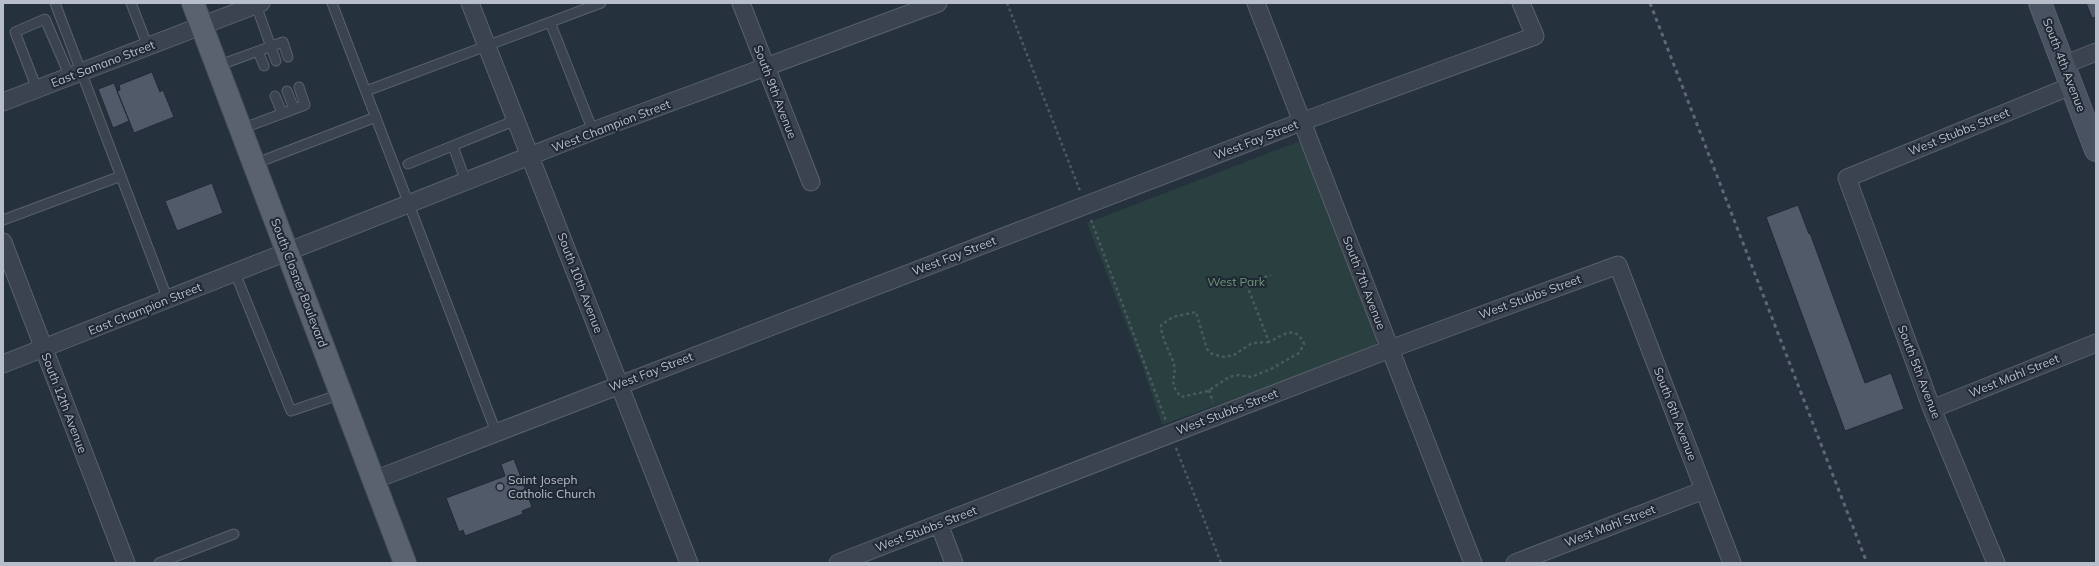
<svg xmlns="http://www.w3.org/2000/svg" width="2099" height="566" font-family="Mulish,sans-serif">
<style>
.green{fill:#293f40}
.building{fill:#505a69;stroke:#212a35}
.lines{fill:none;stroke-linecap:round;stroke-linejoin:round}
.lane-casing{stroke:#58616c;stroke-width:11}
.street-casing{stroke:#58616c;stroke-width:19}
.secondary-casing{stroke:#58616c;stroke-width:24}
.primary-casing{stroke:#444c57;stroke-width:24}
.path{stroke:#485c5e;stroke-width:2.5;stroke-dasharray:3 3;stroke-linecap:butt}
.lane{stroke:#3a434e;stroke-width:9}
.street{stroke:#3a434e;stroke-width:17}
.secondary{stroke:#495261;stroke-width:22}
.primary{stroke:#59626e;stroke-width:22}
.rail{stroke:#5d6775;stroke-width:3;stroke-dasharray:4 4;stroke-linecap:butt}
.worship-dot{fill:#6b7280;stroke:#1f2833;stroke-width:1.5}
.labels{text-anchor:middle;stroke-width:4;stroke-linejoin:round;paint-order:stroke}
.street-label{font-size:12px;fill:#b7bec9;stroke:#1f2833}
.park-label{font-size:12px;fill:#6f9878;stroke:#1f2833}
.poi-label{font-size:12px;fill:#b7bec9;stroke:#1f2833;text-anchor:start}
</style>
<rect width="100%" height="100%" fill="#26313e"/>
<!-- green -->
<path class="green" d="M1297,142L1303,145L1377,334L1376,345L1372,348L1162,425L1142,365L1087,223Z"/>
<!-- building -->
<path class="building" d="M2086,3H2096V17L2092,18Z
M152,72L160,92L163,90L174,117L134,133L117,91L120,90L119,85Z
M114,83L129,121L113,128L98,89Z
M212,183L223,213L177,231L165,201Z
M1798,205L1809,234L1810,233L1865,383L1891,373L1904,409L1845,431L1766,217Z
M514,459L532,507L522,511L523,514L465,536L463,530L459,532L446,498L505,476L501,464Z"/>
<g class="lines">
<defs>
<path id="lane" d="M55,3L168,300
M131,3L148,47
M332,3L496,432
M256,5L276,61
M550,22L593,131
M258,51L264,66
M217,66L283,42L288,57
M37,89L15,32L45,19L70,77
M287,91L294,109
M366,91L601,3
M275,96L282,113
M241,129L305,105L299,87
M453,146L466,182
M254,164L376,117
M408,164L516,120
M3,220L121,176
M235,273L291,411L341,394
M159,563L234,534"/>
<path id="street" d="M470,3L689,563
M741,3L811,182
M1256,3L1473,563
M2063,65L2096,52
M3,102L261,3
M3,242L126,563
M3,364L593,131L938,3
M1932,409L2096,343
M374,480L1301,122L1535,36L1521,3
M939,524L954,563
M838,563L1390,349L1618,265L1732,563
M1515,563L1704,490
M1996,563L1932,409L1847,178L2071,86"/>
<path id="secondary" d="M2040,3L2096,150"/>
<path id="primary" d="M193,3L405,563"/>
</defs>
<!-- lane casing -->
<use href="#lane" class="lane-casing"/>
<!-- street casing -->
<use href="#street" class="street-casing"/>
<!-- secondary casing -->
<use href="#secondary" class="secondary-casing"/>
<!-- primary casing -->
<use href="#primary" class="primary-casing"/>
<!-- path -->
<path class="path" d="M1007,3L1080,191
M1091,220L1166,421
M1269,342L1252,343L1234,355L1224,357L1212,354L1207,349L1196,312L1173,317L1161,325C1161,338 1170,352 1174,364C1177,379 1167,381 1181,397L1208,391L1229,377L1238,375L1251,377L1271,369L1299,353L1304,344C1296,324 1283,335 1269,342L1246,283L1271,275
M1209,390L1213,402
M1176,448L1221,563"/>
<!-- lane -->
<use href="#lane" class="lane"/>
<!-- street -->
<use href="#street" class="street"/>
<!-- secondary -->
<use href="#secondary" class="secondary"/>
<!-- primary -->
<use href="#primary" class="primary"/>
<!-- rail -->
<path class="rail" d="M1650,3L1867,563"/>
</g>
<!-- markers -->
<circle class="worship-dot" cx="500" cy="487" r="4"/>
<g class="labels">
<!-- street labels -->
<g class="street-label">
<text transform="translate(103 64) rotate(-21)" y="4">East Samano Street</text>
<text transform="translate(2064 65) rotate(69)" y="4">South 4th Avenue</text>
<text transform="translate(775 92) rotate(69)" y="4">South 9th Avenue</text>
<text transform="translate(611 126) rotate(-21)" y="4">West Champion Street</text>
<text transform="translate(1959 132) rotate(-22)" y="4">West Stubbs Street</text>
<text transform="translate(1256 140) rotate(-21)" y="4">West Fay Street</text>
<text transform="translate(954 256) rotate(-21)" y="4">West Fay Street</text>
<text transform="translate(299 283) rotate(69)" y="4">South Closner Boulevard</text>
<text transform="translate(580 283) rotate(69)" y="4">South 10th Avenue</text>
<text transform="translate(1364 283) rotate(69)" y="4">South 7th Avenue</text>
<text transform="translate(1530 297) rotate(-20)" y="4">West Stubbs Street</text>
<text transform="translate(145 309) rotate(-22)" y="4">East Champion Street</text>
<text transform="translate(651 372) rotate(-21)" y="4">West Fay Street</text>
<text transform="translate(1919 372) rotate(69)" y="4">South 5th Avenue</text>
<text transform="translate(2014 376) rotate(-22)" y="4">West Mahl Street</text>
<text transform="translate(64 403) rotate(69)" y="4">South 12th Avenue</text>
<text transform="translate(1227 412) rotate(-21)" y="4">West Stubbs Street</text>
<text transform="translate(1675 414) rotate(69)" y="4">South 6th Avenue</text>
<text transform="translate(1610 526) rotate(-21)" y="4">West Mahl Street</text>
<text transform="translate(926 529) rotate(-21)" y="4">West Stubbs Street</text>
</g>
<!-- park labels -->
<g class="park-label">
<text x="1236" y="286">West Park</text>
</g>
<!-- poi labels -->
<g class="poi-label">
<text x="508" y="484">Saint Joseph<tspan x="508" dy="14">Catholic Church</tspan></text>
</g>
</g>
<!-- border -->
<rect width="2099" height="566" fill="none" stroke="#b7bec9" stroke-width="8"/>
</svg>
